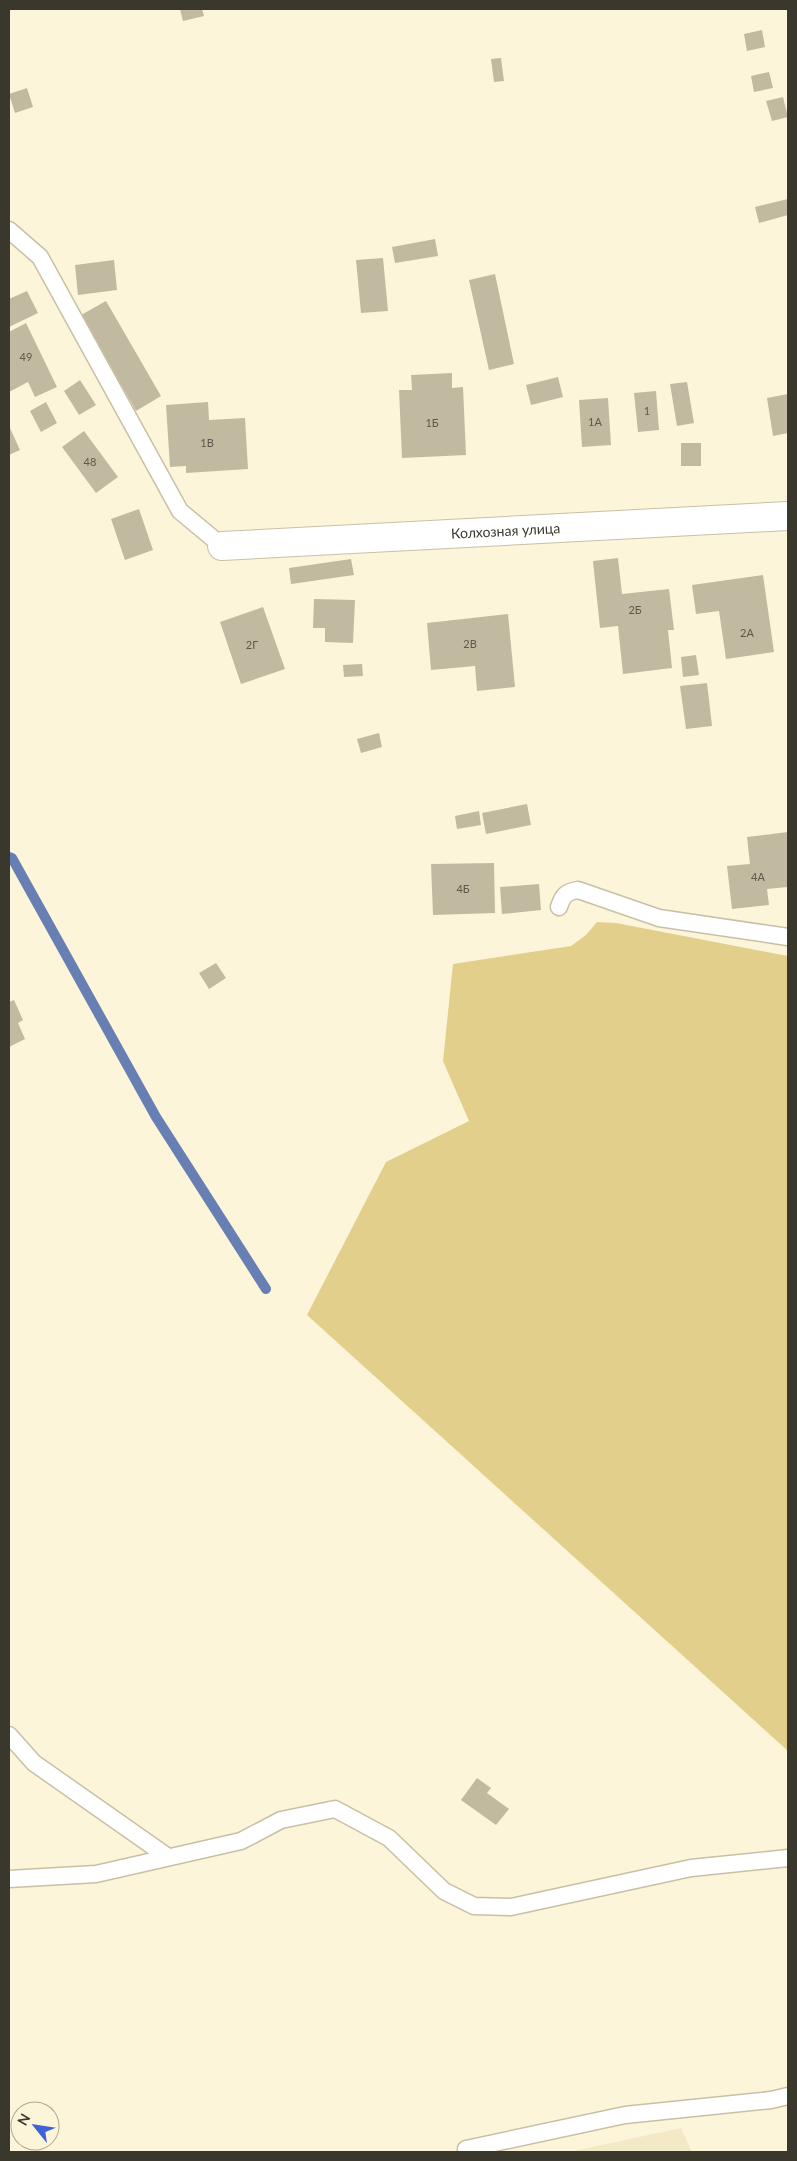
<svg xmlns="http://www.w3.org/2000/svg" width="797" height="2161" font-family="Lato,sans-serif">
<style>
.built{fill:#f4e9c7}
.green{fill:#e3cf8c}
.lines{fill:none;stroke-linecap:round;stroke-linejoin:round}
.stream{stroke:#687fb4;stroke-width:10}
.building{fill:#c2baa0}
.lane-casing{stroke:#c8c0a6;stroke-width:19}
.street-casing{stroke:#c8c0a6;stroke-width:30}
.lane{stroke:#fff;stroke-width:16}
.street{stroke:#fff;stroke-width:28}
.labels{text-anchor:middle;stroke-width:4.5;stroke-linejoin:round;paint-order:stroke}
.number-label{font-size:11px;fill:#5c584a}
.street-label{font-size:14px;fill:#3a372d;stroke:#fdf5d9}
</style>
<rect width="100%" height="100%" fill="#fdf5d9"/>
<!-- built -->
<path class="built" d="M681,2128L692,2152H569Z"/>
<!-- green -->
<path class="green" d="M597,922L616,923L788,956V1751L307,1315L386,1162L469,1121L443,1061L453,964L571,946L586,935Z"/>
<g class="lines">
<!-- stream -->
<path class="stream" d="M9,857L12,858L156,1117L266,1289"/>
</g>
<!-- building -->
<path class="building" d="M180,9H202L204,16L183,21Z
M762,30L765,47L747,51L744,34Z
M501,58L504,81L494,82L491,59Z
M769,72L773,88L754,92L751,76Z
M27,88L33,107L15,113L9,94Z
M783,97L788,117L772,121L766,101Z
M788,199V215L759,223L755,207Z
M435,239L438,256L395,263L392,247Z
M383,258L388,311L361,313L356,260Z
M114,260L117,290L78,295L75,265Z
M495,274L514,364L489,370L469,280Z
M27,291L38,313L9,327V299Z
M106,301L161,396L136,411L81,315Z
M26,323L57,387L35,397L28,382L9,392V332Z
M452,373V388L463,387L466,455L402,458L399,390H412L411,375Z
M558,377L563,397L531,405L526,385Z
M80,380L96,405L79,415L64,391Z
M687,382L694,423L677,426L670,384Z
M656,391L659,430L638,432L634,393Z
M788,394V433L773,436L767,398Z
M608,398L611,445L582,447L579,400Z
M46,402L57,423L41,432L30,411Z
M208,402L209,420L245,418L248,469L186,473V466L170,467L166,405Z
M9,426L20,450L9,455Z
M84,431L118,477L96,493L62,447Z
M681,443H701V466H681Z
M139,509L153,550L125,560L111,519Z
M618,558L622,594L669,589L674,630H668L672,668L623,674L618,626L600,628L593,561Z
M351,559L354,575L291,584L289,568Z
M763,575L774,652L726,659L719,611L696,614L692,585Z
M314,599L355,600L353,643L325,642V628H313Z
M263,607L285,669L241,684L220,622Z
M508,614L515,687L477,691L475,666L431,670L427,623Z
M696,655L699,675L683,677L681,657Z
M362,664L363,676L344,677L343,665Z
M707,683L712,726L686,729L680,686Z
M379,733L382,747L361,753L357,739Z
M527,804L531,825L486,834L482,813Z
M479,811L481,825L457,829L455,816Z
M788,832V887L767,889L769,905L732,909L727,866L750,864L747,837Z
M494,863L495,913L433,915L431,864Z
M539,884L541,910L502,914L500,887Z
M216,963L226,978L209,989L199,973Z
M14,1000L23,1020L18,1023L25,1039L9,1047V1002Z
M477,1778L491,1788L487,1793L509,1809L496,1825L461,1800Z"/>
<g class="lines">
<defs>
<path id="lane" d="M9,230L40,257L180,511L222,546
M559,907C563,895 566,892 578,890L659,918L788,937
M9,1735L34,1763L168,1857
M9,1879L96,1874L241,1841L281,1820L335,1809L389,1838L444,1891L474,1906L511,1907L691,1868L788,1858
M466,2149L625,2115L771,2100L788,2096"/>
<g id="street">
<path id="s1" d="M222,546L788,516"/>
</g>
</defs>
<!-- lane casing -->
<use href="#lane" class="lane-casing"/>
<!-- street casing -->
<use href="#street" class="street-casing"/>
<!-- lane -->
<use href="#lane" class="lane"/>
<!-- street -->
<use href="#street" class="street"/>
</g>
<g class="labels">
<!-- number labels -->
<g class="number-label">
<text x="26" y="361">49</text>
<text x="647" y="415">1</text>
<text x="595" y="426">1А</text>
<text x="432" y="427">1Б</text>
<text x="207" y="447">1В</text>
<text x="90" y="466">48</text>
<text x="635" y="614">2Б</text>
<text x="747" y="637">2А</text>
<text x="470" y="648">2В</text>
<text x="252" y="649">2Г</text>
<text x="758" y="881">4А</text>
<text x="463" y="893">4Б</text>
</g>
<!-- street labels -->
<g class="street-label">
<text dy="5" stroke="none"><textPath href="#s1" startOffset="284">Колхозная улица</textPath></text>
</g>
</g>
<!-- border -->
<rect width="797" height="2161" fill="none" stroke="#3a372d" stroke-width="20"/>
<!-- north arrow -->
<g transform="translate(35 2126) rotate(300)"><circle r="24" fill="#fdf5d9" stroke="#afa994"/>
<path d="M0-4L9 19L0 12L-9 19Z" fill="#3c64d5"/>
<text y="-8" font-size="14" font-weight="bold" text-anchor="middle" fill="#3a372d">N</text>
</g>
</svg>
